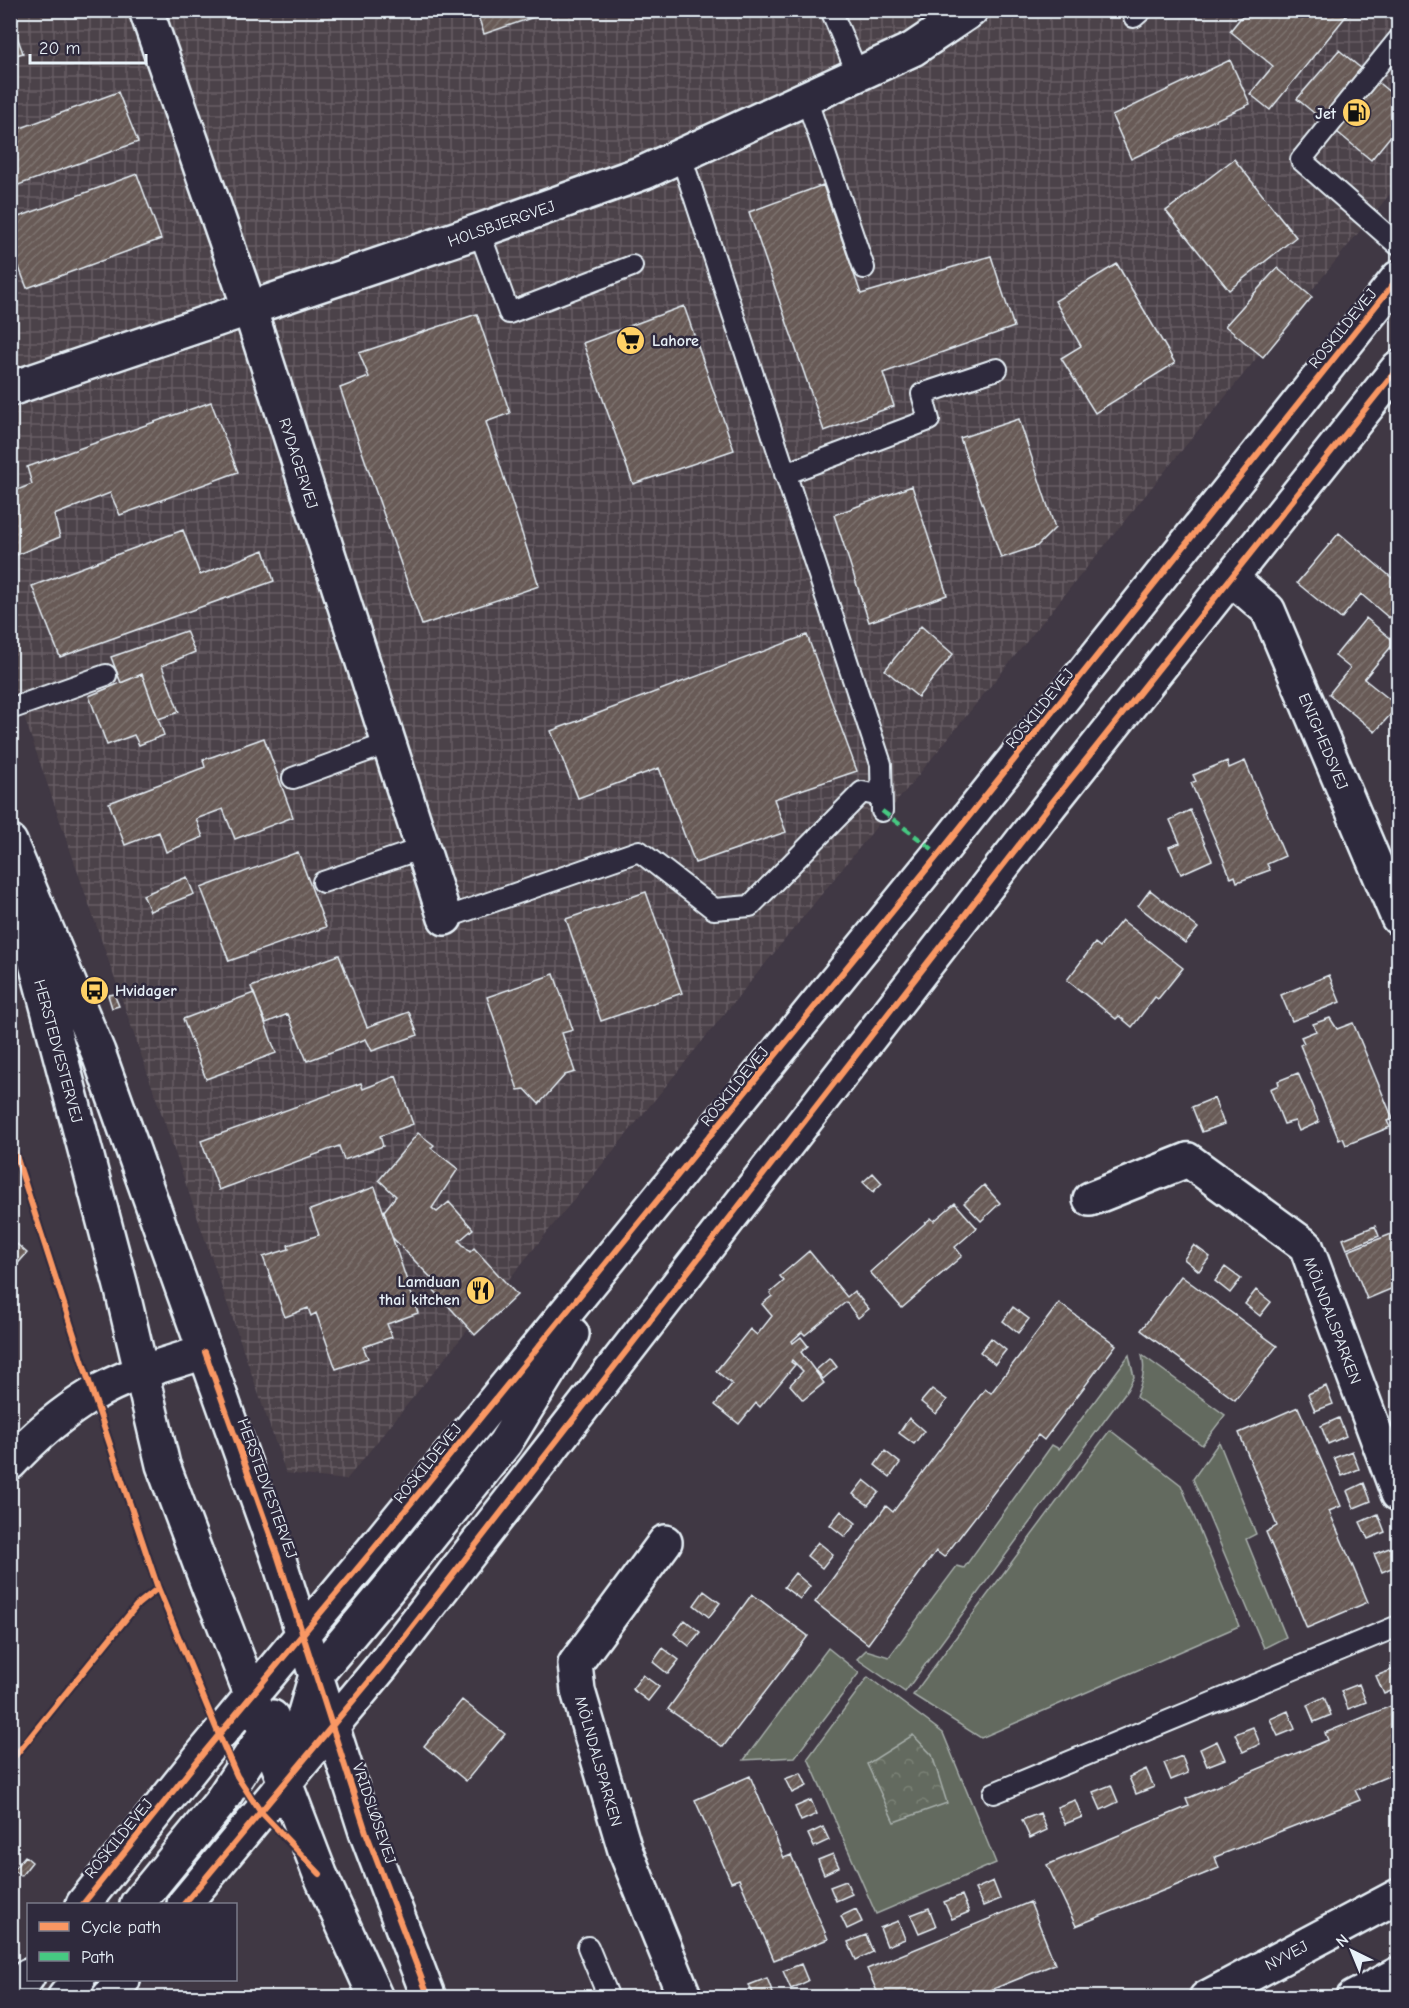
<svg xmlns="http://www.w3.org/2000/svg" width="1409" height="2008" font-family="'Comic Neue',sans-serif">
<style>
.industrial{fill:url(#industrial-grid)}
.grass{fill:#646b5e;stroke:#a6aeab;stroke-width:1.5}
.forest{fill:url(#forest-crowns);stroke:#a6aeab;stroke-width:1.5}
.building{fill:url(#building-hatch);stroke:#e8f1f8;stroke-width:1.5}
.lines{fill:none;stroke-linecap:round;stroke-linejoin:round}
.lane-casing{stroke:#e8f1f8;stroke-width:24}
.street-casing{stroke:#e8f1f8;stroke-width:38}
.secondary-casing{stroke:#e8f1f8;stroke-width:38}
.lane{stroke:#2f2a3d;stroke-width:20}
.street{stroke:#2f2a3d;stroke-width:33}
.secondary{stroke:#2f2a3d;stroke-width:33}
.quiet{stroke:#46c982;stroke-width:4.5;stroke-dasharray:9 4.5;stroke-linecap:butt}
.cycleway-casing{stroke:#2f2a3d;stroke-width:10}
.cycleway{stroke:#f99763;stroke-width:6}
.labels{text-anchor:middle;stroke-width:5;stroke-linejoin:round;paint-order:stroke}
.poi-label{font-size:16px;font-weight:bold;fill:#e8f1f8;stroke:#2f2a3d;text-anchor:end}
.street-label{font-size:16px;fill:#e8f1f8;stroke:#2f2a3d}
</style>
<defs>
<pattern id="industrial-grid" width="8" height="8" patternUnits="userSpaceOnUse" patternTransform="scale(1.5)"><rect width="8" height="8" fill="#4c4249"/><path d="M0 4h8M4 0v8" fill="none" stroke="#665e64"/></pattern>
<pattern id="forest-crowns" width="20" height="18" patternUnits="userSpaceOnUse" patternTransform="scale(1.5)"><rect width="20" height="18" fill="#646b5e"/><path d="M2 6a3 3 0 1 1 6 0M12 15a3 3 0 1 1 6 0" fill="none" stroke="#7a8176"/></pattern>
<pattern id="building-hatch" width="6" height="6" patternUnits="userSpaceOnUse" patternTransform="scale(1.5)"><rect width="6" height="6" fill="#675a56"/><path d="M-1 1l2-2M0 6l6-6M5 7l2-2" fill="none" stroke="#7d726f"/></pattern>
</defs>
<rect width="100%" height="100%" fill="#403844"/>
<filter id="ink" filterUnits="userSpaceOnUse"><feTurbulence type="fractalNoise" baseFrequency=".0167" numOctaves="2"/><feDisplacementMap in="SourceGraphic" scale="12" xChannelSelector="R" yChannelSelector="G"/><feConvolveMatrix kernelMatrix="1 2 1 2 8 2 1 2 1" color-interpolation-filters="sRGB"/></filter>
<g filter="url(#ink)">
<!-- industrial -->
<path class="industrial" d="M10,11H1398V184L346,1480L286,1473L11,679Z"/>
<!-- grass -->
<path class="grass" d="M1129,1355L1134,1377L1127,1390L905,1692L857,1659L866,1650L889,1657L957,1566L964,1568L1052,1445L1059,1449Z
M1142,1355L1225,1415L1202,1445L1136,1397C1142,1381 1146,1371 1142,1355Z
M1110,1430L1181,1485L1239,1626L981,1738L913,1695Z
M1219,1442L1256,1534L1246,1539L1286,1637L1264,1648L1193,1479Z
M828,1648L859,1673L795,1757L744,1760Z
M868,1677L943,1733L996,1863L876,1914L808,1758Z"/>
<!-- forest -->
<path class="forest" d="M913,1735L932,1755L947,1803L894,1822L867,1764Z"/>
<!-- building -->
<path class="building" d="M476,10H539L540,15L484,34Z
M1247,10H1351L1270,110L1250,94L1273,66L1230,31Z
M10,17L23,53L10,57Z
M1339,50L1398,99V127L1371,160L1297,99Z
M1230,60L1250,104L1131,159L1112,116Z
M118,92L138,142L10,188V132Z
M1234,159L1296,237L1229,290L1166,211Z
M137,174L161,239L27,288L10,244V220Z
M823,185L861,294L991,256L1014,327L883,373L894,406L824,431L749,212Z
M1117,264L1175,363L1095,413L1061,358L1081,346L1055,301Z
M1277,268L1312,297L1263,357L1225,326Z
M684,306L734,450L633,484L583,343Z
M477,314L510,413L486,422L539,586L422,625L340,388L369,377L359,353Z
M211,402L238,472L120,515L110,493L54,515L60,537L14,556L10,546V493L32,484L27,467Z
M1019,419L1055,528L1037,546L1001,558L960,438Z
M912,486L947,595L869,622L834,515Z
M183,530L200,575L264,550L274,581L60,657L32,586Z
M1339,533L1398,583V607L1389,618L1361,594L1341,619L1297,583Z
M1366,618L1395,642L1364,679L1398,706L1375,732L1329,694L1350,668L1335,656Z
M921,626L953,654L918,697L885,670Z
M186,631L195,652L162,666L179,712L158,719L142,674L121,683L111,657Z
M807,635L857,771L774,799L786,832L695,863L659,768L578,798L551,731Z
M142,674L164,735L139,745L134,735L107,745L89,696Z
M264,738L293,817L235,839L223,809L196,819L203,837L166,852L159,832L125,845L109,803L205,767L203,760Z
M1227,761L1229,768L1245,761L1285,856L1267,864L1270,870L1237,882L1235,876L1231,878L1191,783L1196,781L1193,775Z
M1190,810L1212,860L1181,874L1169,847L1180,843L1170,820Z
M298,852L326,927L229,961L201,888Z
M187,877L194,894L150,911L143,895Z
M1150,890L1198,928L1185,943L1138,906Z
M646,892L682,993L601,1021L566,919Z
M1122,920L1183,968L1158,999L1155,997L1132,1027L1119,1016L1116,1019L1067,980L1095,943L1100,947Z
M339,955L367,1027L409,1012L418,1035L372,1051L366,1039L307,1061L288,1014L266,1023L251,987Z
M554,974L573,1030L562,1033L575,1072L565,1075L539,1104L525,1089L518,1090L487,997Z
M1329,975L1340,1002L1292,1021L1281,995Z
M254,993L276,1053L206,1079L183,1019Z
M114,994L119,1006L112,1008L108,995Z
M1330,1018L1337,1029L1353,1023L1393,1119L1387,1121L1390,1127L1346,1145L1343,1138L1339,1140L1300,1045L1304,1043L1301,1037L1316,1031L1313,1024Z
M1298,1073L1319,1122L1299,1131L1295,1121L1284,1124L1270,1089L1279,1085L1278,1081Z
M396,1076L413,1124L380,1136L383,1146L344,1160L339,1146L219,1190L201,1141L361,1083L363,1089Z
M1214,1098L1224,1124L1202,1132L1192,1107Z
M418,1133L434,1145L431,1148L458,1169L432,1208L437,1212L449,1202L473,1229L459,1241L470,1252L474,1248L517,1295L475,1335L432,1288L437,1284L392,1237L384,1211L396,1196L379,1180Z
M873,1173L882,1183L873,1192L863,1182Z
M984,1185L1000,1203L981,1221L964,1203Z
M375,1187L418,1313L387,1324L392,1337L363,1347L368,1358L336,1369L316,1313L311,1316L308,1308L285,1317L263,1257L289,1249L288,1245L319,1235L310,1210Z
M955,1203L977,1228L955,1247L962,1256L902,1308L870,1272L931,1218L934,1221Z
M1375,1226L1379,1236L1347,1249L1343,1239Z
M1394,1233L1398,1244V1286L1367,1299L1348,1251Z
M10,1238L27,1253L13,1269L10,1267Z
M1194,1245L1210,1257L1199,1271L1184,1259Z
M809,1251L847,1297L854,1291L869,1309L858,1318L846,1302L805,1335L802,1332L792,1341L793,1343L801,1337L808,1346L801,1352L824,1383L803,1400L790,1385L803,1371L792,1360L791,1362L795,1365L760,1407L756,1403L739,1424L715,1405L732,1384L716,1371L750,1329L757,1335L772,1316L762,1304L772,1296L770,1293L784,1281L780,1276Z
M1225,1267L1241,1279L1230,1293L1215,1281Z
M1181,1276L1277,1346L1235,1400L1141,1330Z
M1256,1290L1271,1302L1260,1316L1245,1304Z
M1059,1303L1116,1345L1044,1440L1038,1435L944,1557L936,1551L868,1644L815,1602L886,1506L893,1512L985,1389L991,1393Z
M1013,1307L1029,1319L1018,1333L1003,1321Z
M991,1338L1006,1350L995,1364L980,1352Z
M830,1358L837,1367L823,1379L816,1370Z
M1326,1386L1333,1404L1315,1411L1308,1394Z
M932,1389L947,1400L936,1414L921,1402Z
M1298,1407L1341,1506L1329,1511L1368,1602L1307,1628L1266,1532L1277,1526L1239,1433Z
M909,1418L924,1431L914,1444L899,1433Z
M1339,1418L1346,1436L1328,1444L1321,1426Z
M885,1451L900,1463L890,1477L875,1465Z
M1352,1451L1359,1469L1342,1476L1334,1458Z
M864,1480L879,1492L868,1505L853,1494Z
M1364,1483L1371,1501L1354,1508L1347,1491Z
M841,1511L856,1523L845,1537L830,1525Z
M1378,1514L1385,1532L1368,1539L1360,1522Z
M818,1542L833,1554L822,1568L807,1556Z
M1392,1547L1398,1565L1382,1572L1374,1554Z
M795,1573L810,1586L800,1599L784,1587Z
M704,1591L720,1603L709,1617L694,1605Z
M752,1594L808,1636L723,1747L668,1709Z
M685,1620L700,1632L689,1646L674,1634Z
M663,1648L679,1660L668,1674L653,1662Z
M1394,1669L1398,1681V1688L1384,1694L1376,1676Z
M643,1675L659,1687L648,1701L632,1689Z
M1359,1684L1366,1702L1348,1709L1341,1691Z
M1324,1697L1331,1715L1314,1722L1307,1705Z
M462,1700L505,1734L466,1781L424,1746Z
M1398,1703V1772L1355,1790L1360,1800L1215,1857L1219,1868L1076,1926L1047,1865L1189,1806L1186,1799L1328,1740L1325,1733Z
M1288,1711L1295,1729L1278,1736L1270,1719Z
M1253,1727L1260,1744L1243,1752L1235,1734Z
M1217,1741L1225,1759L1207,1766L1200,1749Z
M1182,1756L1188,1773L1171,1780L1164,1763Z
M1146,1769L1154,1787L1136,1794L1129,1777Z
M801,1773L807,1786L792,1793L785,1779Z
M750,1776L784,1858L791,1855L828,1939L774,1960L739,1879L731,1882L695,1800Z
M1111,1785L1118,1802L1101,1810L1093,1792Z
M811,1800L817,1814L801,1821L795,1807Z
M1075,1800L1082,1817L1065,1824L1057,1807Z
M1040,1813L1047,1830L1030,1838L1022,1820Z
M823,1827L829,1840L814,1847L808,1834Z
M833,1854L839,1867L824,1874L818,1860Z
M25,1856L32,1862L21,1876L13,1870Z
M846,1881L852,1894L836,1901L830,1887Z
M993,1881L1000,1899L983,1906L975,1889Z
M962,1895L969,1912L952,1919L944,1902Z
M1030,1902L1055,1964L971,1998H880L867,1969Z
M929,1908L936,1926L919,1933L911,1915Z
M856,1909L862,1922L847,1929L841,1916Z
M898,1921L905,1939L887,1946L880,1928Z
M866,1935L873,1952L856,1960L848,1942Z
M801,1964L808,1981L791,1989L783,1971Z
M767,1978L774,1996L755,1998L749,1985Z
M846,1989L849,1998H823Z"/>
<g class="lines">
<defs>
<path id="lane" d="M831,10L858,75
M1134,17L1142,10
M1398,40L1301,160L1398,245
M806,98L864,268
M681,156L881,764L882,811
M479,231L509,313L632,266
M785,474L929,420L922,394L997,369
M10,709L106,675
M293,778L389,743
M323,882L423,848
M445,918L639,851L714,909L750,906L862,792L881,796
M994,1793L1398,1626
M588,1947L609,1998"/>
<path id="street" d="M146,10L249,307L445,918
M10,389L479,231L645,172L913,49L971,10
M1231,578L1268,610L1398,918
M1090,1199L1188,1160L1306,1246L1398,1494
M10,1463C34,1437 62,1413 92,1395C127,1374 167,1364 205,1352
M665,1542L575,1664L578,1691L625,1850L685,1998
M1206,1998L1398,1896
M1353,1998L1398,1974"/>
<path id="secondary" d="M10,842L98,1052L278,1557L366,1832L429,1998
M24,918L122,1290L163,1465L209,1588L223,1621L320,1874L376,1998
M288,1771L316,1675L388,1589L505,1443L572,1334
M83,1904L202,1755L372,1551L939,854L1398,278
M137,1904L219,1804L266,1732L272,1717
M184,1904L382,1666L1050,805L1398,368
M13,1998L28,1976
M64,1998L78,1980
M108,1998L123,1980"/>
</defs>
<!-- lane casing -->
<use href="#lane" class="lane-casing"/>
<!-- street casing -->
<use href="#street" class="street-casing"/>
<!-- secondary casing -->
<use href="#secondary" class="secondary-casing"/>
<!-- lane -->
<use href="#lane" class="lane"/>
<!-- street -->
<use href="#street" class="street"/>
<!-- secondary -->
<use href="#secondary" class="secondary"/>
<!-- quiet -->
<path class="quiet" d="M882,811L939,854"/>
<defs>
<path id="cycleway" d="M10,1137L93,1394L158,1588L219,1735L237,1776L260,1811L320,1874
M205,1352L278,1557L366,1832L429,1998
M10,1762L137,1605L158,1588
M83,1904L202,1755L372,1551L939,854L1398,278
M184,1904L382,1666L1050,805L1398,368"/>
</defs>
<!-- cycleway casing -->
<use href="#cycleway" class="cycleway-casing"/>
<!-- cycleway -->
<use href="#cycleway" class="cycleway"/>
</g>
</g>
<!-- icons -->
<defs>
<symbol id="fuel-disc" viewBox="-11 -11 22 22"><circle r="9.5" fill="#ffd166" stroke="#2f2a3d"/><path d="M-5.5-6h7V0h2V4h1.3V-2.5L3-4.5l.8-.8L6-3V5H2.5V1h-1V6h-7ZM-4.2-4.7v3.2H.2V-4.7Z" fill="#111"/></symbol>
<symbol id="supermarket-disc" viewBox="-11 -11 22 22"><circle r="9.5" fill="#ffd166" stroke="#2f2a3d"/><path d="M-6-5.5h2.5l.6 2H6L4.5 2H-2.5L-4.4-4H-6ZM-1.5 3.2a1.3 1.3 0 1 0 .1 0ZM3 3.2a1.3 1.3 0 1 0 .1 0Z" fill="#111"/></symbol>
<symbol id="bus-disc" viewBox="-11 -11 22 22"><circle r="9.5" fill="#ffd166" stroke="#2f2a3d"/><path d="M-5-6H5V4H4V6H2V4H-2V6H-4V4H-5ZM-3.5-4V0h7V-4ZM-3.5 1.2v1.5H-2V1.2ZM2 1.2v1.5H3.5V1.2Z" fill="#111"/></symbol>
<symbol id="restaurant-disc" viewBox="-11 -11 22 22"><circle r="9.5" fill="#ffd166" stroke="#2f2a3d"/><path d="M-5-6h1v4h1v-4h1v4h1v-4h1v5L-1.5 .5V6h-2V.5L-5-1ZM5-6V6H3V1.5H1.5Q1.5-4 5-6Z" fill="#111"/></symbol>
</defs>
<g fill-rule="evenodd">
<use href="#fuel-disc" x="1340" y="96" width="33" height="33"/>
<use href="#supermarket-disc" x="614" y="324" width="33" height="33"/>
<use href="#bus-disc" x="78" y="974" width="33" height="33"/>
<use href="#restaurant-disc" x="464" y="1274" width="33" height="33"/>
</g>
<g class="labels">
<!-- poi labels -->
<g class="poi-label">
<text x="1336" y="119">Jet</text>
<text x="652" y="346" text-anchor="start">Lahore</text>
<text x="115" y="996" text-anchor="start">Hvidager</text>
<text x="460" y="1287">Lamduan<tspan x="460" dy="18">thai kitchen</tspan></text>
</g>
<!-- street labels -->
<g class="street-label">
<text transform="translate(501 223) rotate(-19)" y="6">HOLSBJERGVEJ</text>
<text transform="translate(1342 328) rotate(-51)" y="6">ROSKILDEVEJ</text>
<text transform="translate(299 463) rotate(72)" y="6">RYDAGERVEJ</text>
<text transform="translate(1039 708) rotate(-51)" y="6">ROSKILDEVEJ</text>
<text transform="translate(1324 741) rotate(67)" y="6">ENIGHEDSVEJ</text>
<text transform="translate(59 1051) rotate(75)" y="6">HERSTEDVESTERVEJ</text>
<text transform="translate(734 1086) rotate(-51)" y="6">ROSKILDEVEJ</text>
<text transform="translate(1333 1320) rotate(69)" y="6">MÖLNDALSPARKEN</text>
<text transform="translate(427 1463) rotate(-51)" y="6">ROSKILDEVEJ</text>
<text transform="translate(268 1488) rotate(70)" y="6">HERSTEDVESTERVEJ</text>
<text transform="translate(599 1761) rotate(74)" y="6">MÖLNDALSPARKEN</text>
<text transform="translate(375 1813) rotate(71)" y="6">VRIDSLØSEVEJ</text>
<text transform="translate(118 1838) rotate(-51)" y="6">ROSKILDEVEJ</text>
<text transform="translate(1286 1955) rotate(-28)" y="6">NYVEJ</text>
</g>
</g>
<!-- margin -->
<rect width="1409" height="2008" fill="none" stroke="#2f2a3d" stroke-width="36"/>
<rect x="18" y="18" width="1373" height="1972" fill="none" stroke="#e8f1f8" stroke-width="2" filter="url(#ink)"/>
<!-- legend -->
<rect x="27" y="1903" width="210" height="78" fill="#2f2a3d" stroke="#797a88" stroke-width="1.5"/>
<rect x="39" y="1922" width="30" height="9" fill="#f99763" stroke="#797a88" stroke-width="1.5"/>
<text x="81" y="1933" font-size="18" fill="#e8f1f8">Cycle path</text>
<rect x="39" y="1952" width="30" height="9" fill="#46c982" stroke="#797a88" stroke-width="1.5"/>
<text x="81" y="1963" font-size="18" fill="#e8f1f8">Path</text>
<!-- north arrow -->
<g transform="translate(1352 1951) rotate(317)" stroke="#2f2a3d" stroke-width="4.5" paint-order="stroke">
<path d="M0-4.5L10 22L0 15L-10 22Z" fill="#e8f1f8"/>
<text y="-9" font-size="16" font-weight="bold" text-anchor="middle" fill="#e8f1f8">N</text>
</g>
<!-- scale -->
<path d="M30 54v9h116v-9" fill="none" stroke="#e8f1f8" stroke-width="3"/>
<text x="39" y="54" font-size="18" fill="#e8f1f8" stroke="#2f2a3d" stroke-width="4.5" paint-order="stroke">20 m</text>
</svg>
